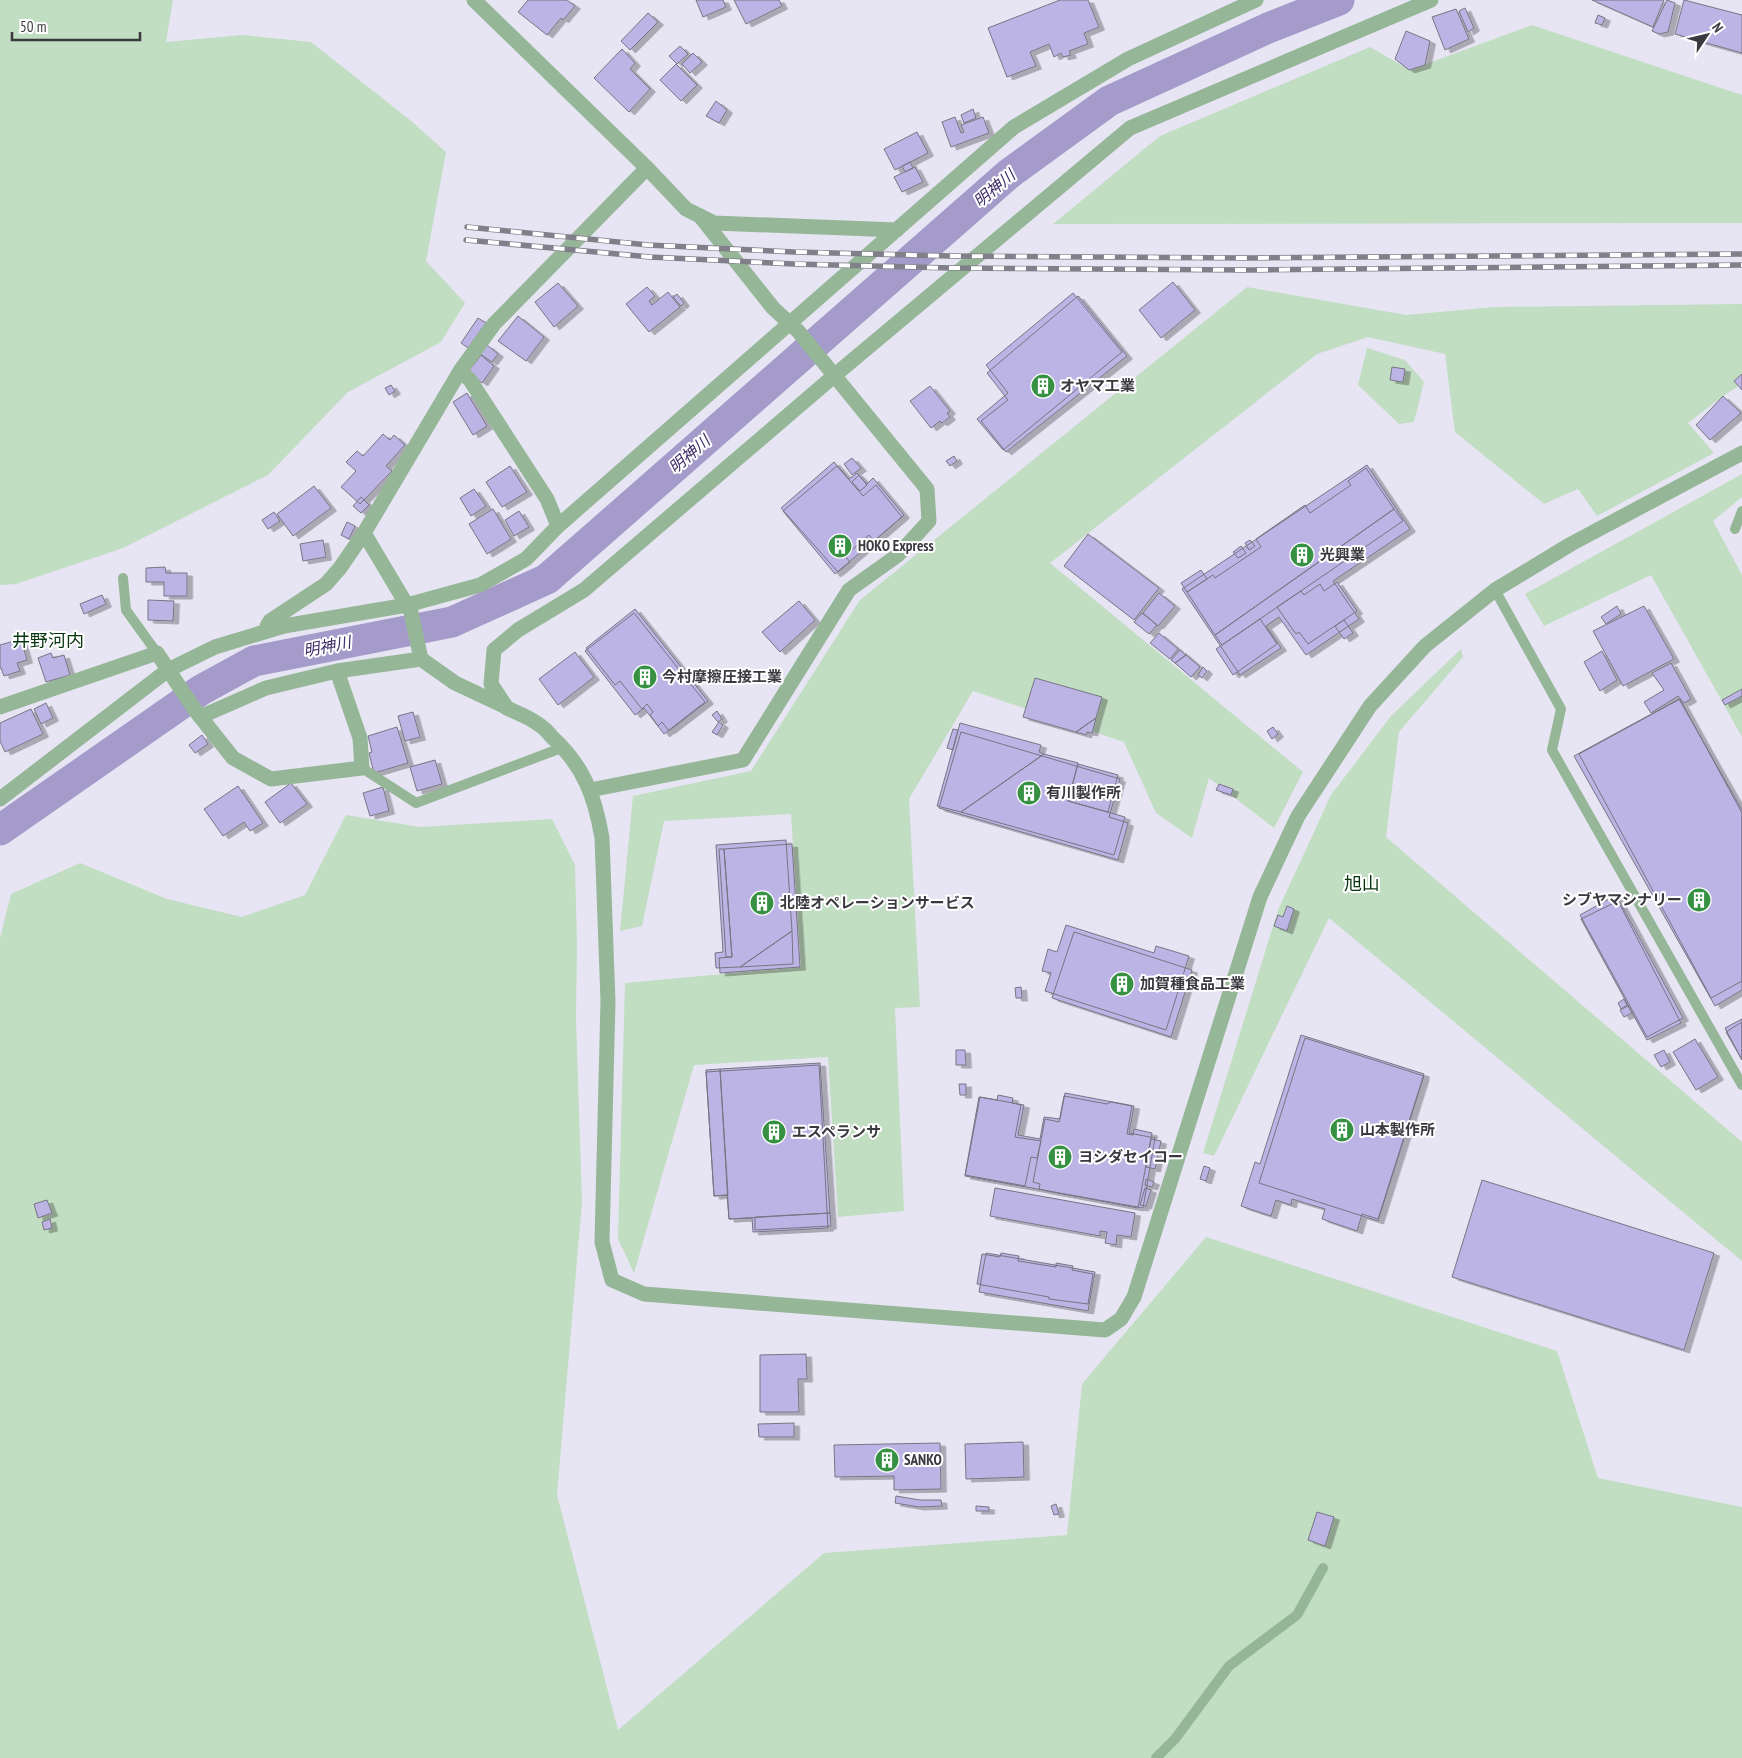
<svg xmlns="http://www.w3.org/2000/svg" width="1742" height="1758" font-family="'PT Sans Narrow','Noto Sans JP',sans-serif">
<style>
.green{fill:#c1ddc2}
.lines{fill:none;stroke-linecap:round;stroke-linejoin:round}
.river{stroke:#a49bca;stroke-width:31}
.building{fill:#bcb4e4;stroke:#777583;filter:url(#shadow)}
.service{stroke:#96b797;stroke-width:10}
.minor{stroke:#96b797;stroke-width:15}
.tertiary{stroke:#96b797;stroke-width:15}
.rail-casing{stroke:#81808a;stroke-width:5.5}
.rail{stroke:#fff;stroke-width:4;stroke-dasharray:11;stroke-linecap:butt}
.labels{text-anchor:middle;stroke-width:4;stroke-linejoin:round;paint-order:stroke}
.poi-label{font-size:15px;font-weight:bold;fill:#3a393f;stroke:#fff;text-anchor:start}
.water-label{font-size:16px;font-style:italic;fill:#3d2d67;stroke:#fff}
.quarter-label{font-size:18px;fill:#07350f;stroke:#fff}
</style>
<defs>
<filter id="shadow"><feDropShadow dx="5.5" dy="3" stdDeviation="0" flood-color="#0004"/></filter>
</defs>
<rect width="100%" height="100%" fill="#e7e5f4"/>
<!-- green -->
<path class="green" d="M0,0H173L166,42L243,35L311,42L410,120L446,152L426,261L465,303L441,342L348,392L268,475L123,548L16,584L0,585Z
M1532,25L1742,95V223L1053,224L1160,136L1370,47L1410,70Z
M1247,287L1406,315L1494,307L1742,304V384L1723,396L1688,423L1714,453L1597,516L1578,489L1544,504L1455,432L1445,354L1368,337L1317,354L1050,563L1303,772L1274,828L1209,778L1192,838L1156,813L1124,742L973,691L909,799L920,1007L895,1008L904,1211L838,1217L828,1057L694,1065L634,1273L618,1239L625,983L801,967L791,814L664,821L642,926L620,931L633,796L751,771L860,600Z
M1367,348L1405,360L1424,382L1414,422L1399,424L1358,385Z
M1742,474V497L1713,521L1742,575V737L1651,575L1544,626L1525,594Z
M1461,649L1463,657L1399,732L1386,837L1742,1142V1261L1329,918L1214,1156L1203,1153L1278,910L1331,795L1391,716Z
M346,815L420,827L552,819L575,865L577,944L576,1020L582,1202L557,1495L618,1730L824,1553L1067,1535L1082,1384L1206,1237L1557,1351L1598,1478L1742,1507V1758H0V938L11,894L80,863L167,899L242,917L305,895Z"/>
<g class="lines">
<!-- river -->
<path class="river" d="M0,830L201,690L254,661L452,622L547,579L1010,173L1109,101L1268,28L1339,0"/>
</g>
<!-- building -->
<path class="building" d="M528,0H567L575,6L563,20L561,18L547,35L518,12Z
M696,0H723L726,7L703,17Z
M734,0H779L782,6L746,24Z
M1060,0H1088L1099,27L1084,33L1088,44L1069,51L1071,55L1063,57L1061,53L1054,57L1049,44L1030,52L1036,66L1007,77L988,28Z
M1592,0H1664L1653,27Z
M1667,0L1675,3L1668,32L1659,34L1652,31Z
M1684,0L1742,15V53L1675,34Z
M1465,8L1474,28L1468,32L1459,11Z
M1456,9L1469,39L1445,50L1432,17Z
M648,13L658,22L630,50L621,41Z
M1598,15L1605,18L1602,25L1595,23Z
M1406,31L1430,41L1425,65L1409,70L1395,59Z
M680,46L688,54L677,64L669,56Z
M622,49L635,63L630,69L650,89L629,112L594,78Z
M693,53L702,62L690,73L682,64Z
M676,64L697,85L681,101L660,80Z
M716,101L727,110L719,123L706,116Z
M973,109L976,118L964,123L961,115Z
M955,117L961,133L964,132L961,125L983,117L989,133L951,147L942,122Z
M917,132L928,153L895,170L884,149Z
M910,162L913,168L905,172L902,166Z
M915,167L923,182L902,192L894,177Z
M1173,282L1195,310L1161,338L1139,310Z
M558,283L578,306L554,327L535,302Z
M647,287L655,296L649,301L652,305L668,292L680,307L649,332L626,304Z
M1073,293L1122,352L1003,450L977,419L1008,393L986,365Z
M677,294L684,303L681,306L673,297Z
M1078,296L1127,356L1006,452L981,421L1008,400L987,373Z
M518,316L544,337L526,361L498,341Z
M478,318L486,323L468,348L461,343Z
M487,345L498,354L492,362L480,354Z
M481,355L494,366L482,383L468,372Z
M1392,367L1405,369L1403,382L1390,380Z
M1742,374V390L1734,381Z
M391,385L395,391L389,395L385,388Z
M930,386L950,411L947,413L950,417L942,423L940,421L931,428L910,401Z
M467,393L487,426L473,435L453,402Z
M1723,396L1741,413L1710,440L1696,425Z
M383,434L390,440L394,435L405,445L386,466L392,471L360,504L341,487L356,471L346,462L357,451L363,456Z
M954,456L957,461L950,466L946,461Z
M852,458L861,468L852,475L844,464Z
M834,462L849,479L857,473L867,484L873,478L904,515L874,541L869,535L845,556L850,562L838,572L781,508Z
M1367,465L1410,529L1333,581L1359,619L1306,655L1279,617L1266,626L1281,648L1240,675L1182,589Z
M510,466L527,492L502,507L486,482Z
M837,466L863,496L876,485L902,517L835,574L783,511Z
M1366,468L1394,509L1215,635L1187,592L1213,575L1215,578L1261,547L1256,539L1305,505L1310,513L1351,485L1348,481Z
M859,475L867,485L860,491L852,482Z
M314,486L331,508L293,536L277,514Z
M474,489L486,506L471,516L460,498Z
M361,497L369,505L361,513L353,506Z
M493,509L511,539L487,554L469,524Z
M1394,509L1403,521L1222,645L1215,635Z
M519,511L529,527L514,536L505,520Z
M274,512L280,521L268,529L262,520Z
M347,522L355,526L349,539L341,535Z
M1088,534L1159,588L1134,620L1064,566Z
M323,540L326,557L303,561L300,544Z
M1250,540L1255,546L1249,550L1245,543Z
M1241,546L1246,553L1238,558L1233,552Z
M165,567L166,573H187V596H164V582H146V568Z
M1201,570L1207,579L1187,592L1181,583Z
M1337,582L1357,611L1308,644L1299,632L1296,634L1277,607L1301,591L1304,595L1320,584L1324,591Z
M1159,593L1175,606L1158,626L1143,613Z
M102,595L106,604L84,614L80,604Z
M148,600L174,601L173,621L148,620Z
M799,601L815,620L780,652L762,632Z
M1617,606L1621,614L1606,624L1601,617Z
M1644,606L1674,659L1623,686L1593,631Z
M635,609L708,701L669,731L662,722L658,726L650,715L653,712L647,704L642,709L620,681L615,685L586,648Z
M634,613L705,702L664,734L644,708L635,715L585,651Z
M1142,613L1157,625L1149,634L1134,622Z
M1260,619L1277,644L1233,675L1216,649Z
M1344,620L1353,633L1344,639L1335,626Z
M1159,633L1178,649L1170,659L1150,643Z
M21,639L27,660L17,663L20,671L4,676L1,668H0V645Z
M1180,650L1186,655L1175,663L1171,660Z
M1602,651L1617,680L1600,691L1584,662Z
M575,652L594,677L558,705L539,679Z
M51,653L53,658L64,655L70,675L46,682L38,658Z
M1186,655L1200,667L1191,677L1175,663Z
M1671,663L1691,699L1684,703L1678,696L1651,713L1644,702L1664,690L1652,673Z
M1203,667L1207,671L1202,678L1198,675Z
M1035,678L1102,697L1096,718L1076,732L1023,717Z
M1742,689V696L1725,705L1722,700Z
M1679,699L1742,810V990L1715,1006L1574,756Z
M1680,699L1742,813V981L1711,998L1579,754Z
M46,703L53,718L41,724L34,709Z
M31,709L43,734L5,752L0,741V723Z
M717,711L722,719L718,722L712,715Z
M413,712L420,737L405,741L398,716Z
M1096,718L1092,733L1087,732L1086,735L1076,732Z
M719,722L723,725L717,735L712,732Z
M960,723L1041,745L1039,752L1044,754L961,812L937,806Z
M397,727L408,763L374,773L369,753L372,752L368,736Z
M1273,727L1278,734L1272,739L1267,731Z
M953,729L958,730L953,750L947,748Z
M961,732L1120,779L1109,817L1128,823L1118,860L939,808Z
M202,735L208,744L195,753L189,745Z
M1044,754L1078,763L1068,801L1125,817L1114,855L961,812Z
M435,760L442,784L417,791L410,767Z
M1078,764L1118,775L1108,812L1068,801Z
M291,783L307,804L280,823L265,802Z
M1219,784L1233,789L1231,795L1216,790Z
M238,786L263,823L250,831L244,822L223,836L204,809Z
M383,787L389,811L370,816L363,793Z
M786,840L792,931L740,967L716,968L715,953L723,952L716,845Z
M792,844L800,967L720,973L719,958L732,957L724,849Z
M719,849H724L732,957H726Z
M1616,895L1683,1018L1647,1037L1580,915Z
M1618,901L1681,1023L1647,1040L1581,919Z
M1287,906L1294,909L1287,931L1274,926L1278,915L1283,917Z
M1066,925L1154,953L1156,946L1189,956L1166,1030L1045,991L1051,973L1042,971L1048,949L1057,952Z
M792,931L793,964L740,967Z
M1074,932L1192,970L1171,1037L1052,998Z
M1021,987L1022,998H1016L1015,988Z
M1624,999L1627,1005L1621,1009L1618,1003Z
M1628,1006L1632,1013L1624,1017L1620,1010Z
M1742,1019V1060L1725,1028Z
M1742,1022V1060L1726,1032Z
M1301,1035L1424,1074L1378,1219L1362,1214L1357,1231L1322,1219L1325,1209L1292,1199L1291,1205L1276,1200L1271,1216L1241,1206L1255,1162L1260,1164Z
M1305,1038L1424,1076L1378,1221L1259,1183Z
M1695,1039L1718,1077L1696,1090L1673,1052Z
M956,1050H965L966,1065H956Z
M1664,1050L1670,1062L1661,1067L1654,1055Z
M820,1063L830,1213L729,1219L720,1069Z
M819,1065L828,1228L753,1232L752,1218L729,1219L727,1195L714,1196L706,1072Z
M720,1069L728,1195L714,1196L706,1070Z
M959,1084H966V1095H960Z
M1065,1093L1134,1106L1129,1133L1155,1138L1143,1208L965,1176L980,1097L1024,1105L1018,1135L1040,1139L1044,1117L1060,1119Z
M998,1095L1013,1098L1012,1103L1021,1105L1015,1137L1041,1141L1037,1158L1031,1157L1025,1186L965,1175L979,1097L997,1100Z
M1064,1096L1107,1104L1111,1102L1132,1106L1127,1134L1133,1135L1134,1129L1152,1133L1138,1208L1047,1191L1039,1189L1040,1184L1033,1182L1045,1119L1059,1122Z
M1151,1139L1161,1141L1155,1169L1146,1167Z
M1204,1166L1210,1168L1206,1181L1200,1179Z
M1146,1179L1154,1182L1152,1187L1145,1185Z
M1482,1180L1714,1253L1684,1350L1452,1277Z
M995,1188L1135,1213L1131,1237L1117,1235L1116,1245L1105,1243L1107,1232L1100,1231V1236L990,1216Z
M1145,1188L1151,1190L1146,1206L1140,1205Z
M47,1200L52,1213L38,1218L34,1204Z
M830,1213L831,1226L755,1230V1217Z
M50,1219L52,1228L44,1230L42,1222Z
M986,1253L1095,1272L1088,1311L979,1292Z
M1001,1253L1019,1256L1018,1261L1056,1267V1263L1073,1266L1072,1270L1093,1274L1088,1304L1049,1299V1297L977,1284L982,1254L1000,1257Z
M806,1354L807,1379H798L799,1412H760V1355Z
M794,1423V1437H759L758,1424Z
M1023,1442L1024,1477L966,1479L965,1444Z
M940,1443L941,1489L894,1490V1476L835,1477L834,1445Z
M896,1496L920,1500H941L942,1506L919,1507L895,1503Z
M1056,1504L1059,1514L1054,1515L1051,1506Z
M976,1506L989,1507V1511H976Z
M1317,1512L1334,1517L1325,1546L1308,1540Z"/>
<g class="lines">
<!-- service -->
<path class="service" d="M1735,529L1742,511
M123,578L126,610L157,653
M1495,590L1561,709L1552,750L1742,1085
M362,768L416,803L564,747
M1156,1758L1175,1739L1229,1666L1297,1615L1323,1568"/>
<!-- minor -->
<path class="minor" d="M474,0L647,168L686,209L714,223L897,230
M460,371L470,380L547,499L558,526
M267,631V626L270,621L326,584L340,568L364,533
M0,707L157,653L195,710L233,758L271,779L362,768L360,738L337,671
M506,707L455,683L421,659L411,612L364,533L460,371L494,324L647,168
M507,708L491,684L494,650L518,630L584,590L835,375L1130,128L1431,0
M200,717L266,688L337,671L421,659
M0,799L168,670L215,647L284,626L407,605L480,585L526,559L558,526L1014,127L1128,59L1256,0"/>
<!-- tertiary -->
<path class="tertiary" d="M507,708C517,713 529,717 538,724C543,727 548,732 552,737C584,766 595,797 602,838L608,1001L602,1242L612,1280L644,1294L1105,1330L1121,1319L1134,1297L1260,897L1298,816L1370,706L1425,646L1495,590L1571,544L1742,453
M590,790L743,760L849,590L898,555L929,521L927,489L798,331L773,308L700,216"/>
<defs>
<path id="rail" d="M467,227L648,245L794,252L950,256L1249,258L1742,254
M466,240L650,257L794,264L951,268L1248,270L1742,265"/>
</defs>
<!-- rail casing -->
<use href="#rail" class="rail-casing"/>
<!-- rail -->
<use href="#rail" class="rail"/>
</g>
<!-- icons -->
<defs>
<symbol id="building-disc" viewBox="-11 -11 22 22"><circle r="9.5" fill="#369142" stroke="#fff"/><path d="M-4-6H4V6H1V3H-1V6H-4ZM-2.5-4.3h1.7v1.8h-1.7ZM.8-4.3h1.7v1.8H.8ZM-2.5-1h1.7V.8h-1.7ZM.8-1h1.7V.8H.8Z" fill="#fff"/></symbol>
</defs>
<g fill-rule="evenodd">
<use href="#building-disc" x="1029" y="372" width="28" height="28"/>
<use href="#building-disc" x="826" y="532" width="28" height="28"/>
<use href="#building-disc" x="1288" y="541" width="28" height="28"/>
<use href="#building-disc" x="631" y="663" width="28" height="28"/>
<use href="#building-disc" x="1015" y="779" width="28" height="28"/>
<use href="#building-disc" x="1685" y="886" width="28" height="28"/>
<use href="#building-disc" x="748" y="889" width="28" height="28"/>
<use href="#building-disc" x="1108" y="970" width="28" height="28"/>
<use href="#building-disc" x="1328" y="1116" width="28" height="28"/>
<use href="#building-disc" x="760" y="1118" width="28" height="28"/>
<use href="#building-disc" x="1046" y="1143" width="28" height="28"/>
<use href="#building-disc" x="873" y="1446" width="28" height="28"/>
</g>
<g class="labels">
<!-- poi labels -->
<g class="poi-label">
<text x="1060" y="391">オヤマ工業</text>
<text x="858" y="551">HOKO Express</text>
<text x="1320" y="560">光興業</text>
<text x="662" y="682">今村摩擦圧接工業</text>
<text x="1046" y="798">有川製作所</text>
<text x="1682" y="905" text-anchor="end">シブヤマシナリー</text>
<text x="780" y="908">北陸オペレーションサービス</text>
<text x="1140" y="989">加賀種食品工業</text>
<text x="1360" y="1135">山本製作所</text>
<text x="792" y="1137">エスペランサ</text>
<text x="1078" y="1162">ヨシダセイコー</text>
<text x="904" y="1465">SANKO</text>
</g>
<!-- water labels -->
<g class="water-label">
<text transform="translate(994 188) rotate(-40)" y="6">明神川</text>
<text transform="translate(689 454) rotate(-41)" y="6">明神川</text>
<text transform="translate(327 646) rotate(-11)" y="6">明神川</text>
</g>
<!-- quarter labels -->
<g class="quarter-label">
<text x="48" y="647">井野河内</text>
<text x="1362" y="890">旭山</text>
</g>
</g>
<!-- north arrow -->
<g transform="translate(1707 35) rotate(55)" stroke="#ffffff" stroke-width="4" paint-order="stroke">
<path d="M0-4L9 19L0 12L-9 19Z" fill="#3a393f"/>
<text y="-8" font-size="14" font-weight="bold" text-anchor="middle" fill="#3a393f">N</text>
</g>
<!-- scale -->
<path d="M12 32v8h128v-8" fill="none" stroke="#3a393f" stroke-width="2.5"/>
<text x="20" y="32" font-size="15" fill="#3a393f" stroke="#ffffff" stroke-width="4" paint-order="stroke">50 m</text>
</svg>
